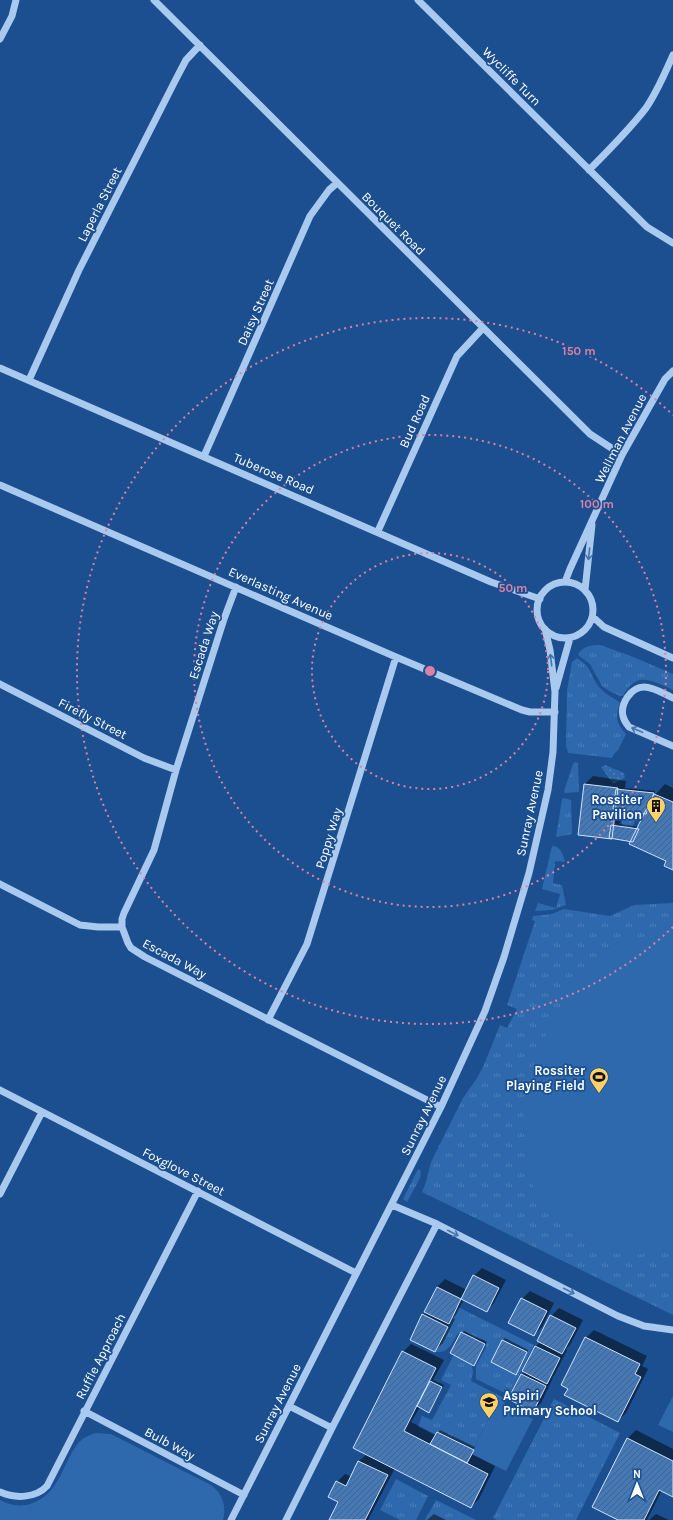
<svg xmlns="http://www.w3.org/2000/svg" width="673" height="1520" font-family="Karla,sans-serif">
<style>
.grass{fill:url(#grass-tufts)}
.park{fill:#2e69ad}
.garden{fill:url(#garden-dots)}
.shadow{fill:#0007;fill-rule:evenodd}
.building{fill:url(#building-hatch);stroke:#cfe3fa}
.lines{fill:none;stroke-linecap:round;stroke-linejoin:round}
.minor{stroke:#a9c9ee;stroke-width:7}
.oneway{stroke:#4674ac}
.ring{fill:none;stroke:#dd80a5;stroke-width:2;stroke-dasharray:2 4}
.labels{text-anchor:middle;stroke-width:3.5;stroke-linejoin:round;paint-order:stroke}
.street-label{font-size:13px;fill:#fff;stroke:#1b4f8f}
.poi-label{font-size:13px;font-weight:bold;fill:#fff;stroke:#1b4f8f;text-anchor:end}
.centre{fill:#dd80a5;stroke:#1b4f8f;stroke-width:2}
.ring-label{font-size:12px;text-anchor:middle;font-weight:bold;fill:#dd80a5;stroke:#1b4f8f;stroke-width:3.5;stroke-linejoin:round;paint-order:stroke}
</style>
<defs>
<pattern id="grass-tufts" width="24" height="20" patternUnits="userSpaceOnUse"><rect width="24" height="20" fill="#2e69ad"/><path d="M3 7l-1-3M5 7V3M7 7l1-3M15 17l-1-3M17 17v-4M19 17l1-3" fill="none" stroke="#4d80b9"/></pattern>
<pattern id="garden-dots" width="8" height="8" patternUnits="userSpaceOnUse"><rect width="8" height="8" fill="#2e69ad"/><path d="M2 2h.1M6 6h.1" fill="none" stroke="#4d80b9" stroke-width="1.8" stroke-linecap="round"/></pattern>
<pattern id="building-hatch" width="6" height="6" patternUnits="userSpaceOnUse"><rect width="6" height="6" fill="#4478b7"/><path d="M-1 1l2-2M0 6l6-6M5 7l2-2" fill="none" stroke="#486282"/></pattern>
</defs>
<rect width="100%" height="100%" fill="#1b4f8f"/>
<!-- grass -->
<path class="grass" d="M600,645L631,656L673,674V690C652,681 637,670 623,696H620L611,692L602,686L590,664L578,655C582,646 591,645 600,645Z
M577,658C594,668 590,679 602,690C608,696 615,698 620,703C615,717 616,723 626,734L618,750L614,754L612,758L568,753L566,746L567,690L572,662Z
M575,762L578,763L579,792L565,793L564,791L573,764Z
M564,798L571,800L572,834L556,837L562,799Z
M552,846C561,846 563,855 565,862L555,861L553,883L562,885L566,905L552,910L535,911L538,903L556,908L560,894L542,889Z
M673,903V1315L422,1192L426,1182L431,1162L463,1098L477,1078L483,1067L500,1025L507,1028L517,1009L507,1005L535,921L532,920L533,916L552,914L564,909L610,916L634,905Z
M418,1169L421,1171L420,1178L407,1202L403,1199Z
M458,1307L534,1345L509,1395L476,1379V1366L486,1348V1343L484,1340L474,1338L465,1331L458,1334C451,1343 450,1353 436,1352Z
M454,1354L471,1361L473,1372L471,1381L500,1396L471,1454L418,1427L422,1416L432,1420L451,1385L441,1380Z
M554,1399L620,1433L576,1520H497L493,1518Z
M396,1479L428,1496L416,1520H400L380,1510Z
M436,1500L476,1520H425Z"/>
<!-- park -->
<path class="park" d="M673,930V1248C660,1251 645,1255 631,1255C612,1255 593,1246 578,1236C567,1230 555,1222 547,1211C538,1200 528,1176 526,1162C524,1146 523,1119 524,1104C528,1068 554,1010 577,983C591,967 613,951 632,941C645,935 660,933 673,930Z
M500,1396L503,1397L505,1406L533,1419L506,1471L471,1454Z
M673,1396V1432L658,1425Z
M95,1433L111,1434L211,1485C222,1493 227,1506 223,1520H0V1500C9,1505 20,1507 30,1504C60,1495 62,1463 79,1442C83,1438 89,1435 95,1433Z"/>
<!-- garden -->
<path class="garden" d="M605,765L624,773L625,778L613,784L601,767Z
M622,809L638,814L630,832L622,831Z"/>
<!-- shadow -->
<path class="shadow" d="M593,776L626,781L625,788L655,791L654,796L665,784L673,788V869L668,860L632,841L612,838L585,784ZM622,810L646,813L639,827L620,824Z
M482,1268L506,1280L494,1303L486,1311L464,1299L456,1315L453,1318L455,1319L443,1343L435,1351L423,1315L426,1312L437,1287L445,1279L467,1290L474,1276Z
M530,1291L554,1303L542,1327L534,1335L522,1299Z
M559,1308L583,1320L570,1345L566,1349L567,1350L555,1374L552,1378H553L541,1403L533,1411L522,1375L525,1371H524L536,1346L541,1342L551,1316Z
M594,1330L647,1356L642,1366L648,1369L626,1413L618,1421L569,1388L586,1338Z
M464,1331L487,1342L474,1365L462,1333Z
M505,1338L528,1350V1352L503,1340Z
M411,1344L444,1360L433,1380L444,1385L431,1409L429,1411L420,1407L411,1422L436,1435L440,1430L475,1447L472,1454L495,1466L479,1499L471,1507L395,1468L368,1520H332L339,1501L337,1482L345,1474L352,1477L359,1461L367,1454L403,1352Z
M636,1430L673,1449V1496L662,1490L647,1520H620L593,1506L628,1438Z
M434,1514L446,1520H427Z
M656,1514L669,1520H649Z"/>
<!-- building -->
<path class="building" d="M584,784L618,788L612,839L578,835Z
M616,789L654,793L646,814L613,809Z
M654,794L673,802V870L664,866L666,861L629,844Z
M611,825L639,829L633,842L609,838Z
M473,1275L499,1288L487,1312L461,1299Z
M437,1287L461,1299L449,1324L424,1312Z
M521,1298L547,1311L534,1336L508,1323Z
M422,1314L448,1327L435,1352L410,1340Z
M550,1315L576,1328L562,1354L537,1341Z
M461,1332L485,1344L474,1366L450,1353Z
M585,1337L640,1364L635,1374L641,1377L618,1422L564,1395L568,1389L561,1385Z
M502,1340L527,1352L516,1375L491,1362Z
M535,1346L560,1358L547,1384L522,1371Z
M402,1351L436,1368L404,1431L488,1474L471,1508L353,1448Z
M521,1374L546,1386L533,1412L508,1399Z
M430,1381L442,1387L429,1413L417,1406Z
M437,1432L474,1450L467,1463L430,1444Z
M627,1438L673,1461V1497L659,1490L644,1520H618L592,1507Z
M358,1461L388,1475L365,1520H329L338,1502L328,1497L336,1481L346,1486Z"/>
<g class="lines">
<!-- minor -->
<path class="minor" d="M154,0L590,434L622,455
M418,0L647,227L673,243
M0,39L12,16L16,0
M589,170C609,150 629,130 646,108C657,92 665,73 673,55
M0,368L491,582L540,599
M29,380L79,270L176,79L186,60L200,45
M204,456L310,216L329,190L337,183
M0,485L396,657L522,710L530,712H555
M378,531L457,356L483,328
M565,582L570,569L622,455L665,379L673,371
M537 610a28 28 0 1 1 56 0a28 28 0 1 1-56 0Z
M236,587L224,619L176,770L154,850L124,913L122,919V927L128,943L131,948L145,957L441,1107
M585,590L592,525
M593,617L604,627L673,658
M0,684L144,758L176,770
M556,688L570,638
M673,698C664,694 654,687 644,687C631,687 620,704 623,716C624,721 626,723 629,727L673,746
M0,884L80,925L98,927H122
M268,1020L307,944L396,657
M0,1090L356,1273
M0,1194L42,1112
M392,1205L437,1224L618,1316L644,1326L673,1330
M289,1406L332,1428L437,1224
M84,1411L244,1495
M0,1492C15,1499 36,1498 47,1486L198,1191
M231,1520L441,1107L485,1011L504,957L529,873L548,790L553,752L555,692L550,650L545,629
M286,1520L332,1428"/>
</g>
<!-- one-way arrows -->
<defs><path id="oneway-shaft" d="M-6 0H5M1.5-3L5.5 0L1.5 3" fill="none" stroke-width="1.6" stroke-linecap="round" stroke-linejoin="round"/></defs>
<g class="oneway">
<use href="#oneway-shaft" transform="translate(589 554) rotate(96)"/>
<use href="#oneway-shaft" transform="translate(551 660) rotate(-97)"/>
<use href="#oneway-shaft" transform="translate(637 730) rotate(-157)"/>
<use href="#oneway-shaft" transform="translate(453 1233) rotate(27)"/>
<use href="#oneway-shaft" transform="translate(569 1291) rotate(27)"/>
</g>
<!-- distance rings -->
<g class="ring">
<circle cx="430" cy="671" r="118"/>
<circle cx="430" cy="671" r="236"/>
<path d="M673 927A353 353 0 1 1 673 415"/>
</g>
<!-- icons -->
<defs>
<symbol id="building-pin" viewBox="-11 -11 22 30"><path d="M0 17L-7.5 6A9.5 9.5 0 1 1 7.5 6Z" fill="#ffd166" stroke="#1b4f8f"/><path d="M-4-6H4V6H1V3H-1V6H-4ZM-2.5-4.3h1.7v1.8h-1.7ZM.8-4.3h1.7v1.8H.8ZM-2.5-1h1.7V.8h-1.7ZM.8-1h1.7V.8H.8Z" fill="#111"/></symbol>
<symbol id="stadium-pin" viewBox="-11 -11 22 30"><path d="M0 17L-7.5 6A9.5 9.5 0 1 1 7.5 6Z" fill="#ffd166" stroke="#1b4f8f"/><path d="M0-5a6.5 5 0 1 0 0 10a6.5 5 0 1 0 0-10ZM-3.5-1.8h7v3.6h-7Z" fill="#111"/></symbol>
<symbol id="school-pin" viewBox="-11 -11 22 30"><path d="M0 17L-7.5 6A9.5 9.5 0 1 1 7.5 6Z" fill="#ffd166" stroke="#1b4f8f"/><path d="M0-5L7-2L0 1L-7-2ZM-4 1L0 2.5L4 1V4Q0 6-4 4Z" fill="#111"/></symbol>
</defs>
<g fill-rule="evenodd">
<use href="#building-pin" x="645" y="795" width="22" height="30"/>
<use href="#stadium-pin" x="588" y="1066" width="22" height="30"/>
<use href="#school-pin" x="478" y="1391" width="22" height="30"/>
</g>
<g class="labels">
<!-- street labels -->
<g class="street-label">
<text transform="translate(512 76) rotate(45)" y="5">Wycliffe Turn</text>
<text transform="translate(99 204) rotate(-63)" y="5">Laperla Street</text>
<text transform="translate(394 223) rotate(45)" y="5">Bouquet Road</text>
<text transform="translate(255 312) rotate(-66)" y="5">Daisy Street</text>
<text transform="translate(414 421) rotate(-66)" y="5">Bud Road</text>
<text transform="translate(620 438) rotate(-63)" y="5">Wellman Avenue</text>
<text transform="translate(274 473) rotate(23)" y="5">Tuberose Road</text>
<text transform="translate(281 593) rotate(24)" y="5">Everlasting Avenue</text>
<text transform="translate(203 645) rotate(-72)" y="5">Escada Way</text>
<text transform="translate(93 718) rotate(27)" y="5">Firefly Street</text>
<text transform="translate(529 813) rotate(-78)" y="5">Sunray Avenue</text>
<text transform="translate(328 838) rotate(-73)" y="5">Poppy Way</text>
<text transform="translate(175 958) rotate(28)" y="5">Escada Way</text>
<text transform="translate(423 1115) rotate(-64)" y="5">Sunray Avenue</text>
<text transform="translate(184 1171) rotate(27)" y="5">Foxglove Street</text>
<text transform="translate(100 1356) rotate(-63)" y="5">Ruffle Approach</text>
<text transform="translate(277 1403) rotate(-63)" y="5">Sunray Avenue</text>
<text transform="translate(170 1443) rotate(28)" y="5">Bulb Way</text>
</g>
<!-- poi labels -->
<g class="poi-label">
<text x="642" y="804">Rossiter<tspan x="642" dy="15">Pavilion</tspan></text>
<text x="585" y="1075">Rossiter<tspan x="585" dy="15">Playing Field</tspan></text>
<text x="503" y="1400" text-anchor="start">Aspiri<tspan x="503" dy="15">Primary School</tspan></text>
</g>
</g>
<circle cx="430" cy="671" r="6" class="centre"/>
<g class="ring-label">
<text x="579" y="355">150 m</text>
<text x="597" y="508">100 m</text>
<text x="513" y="592">50 m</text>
</g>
<!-- north arrow -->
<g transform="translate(637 1484)" stroke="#1b4f8f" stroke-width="3" paint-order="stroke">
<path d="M0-3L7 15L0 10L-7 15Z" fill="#ffffff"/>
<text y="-6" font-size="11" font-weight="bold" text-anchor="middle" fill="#ffffff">N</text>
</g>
</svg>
